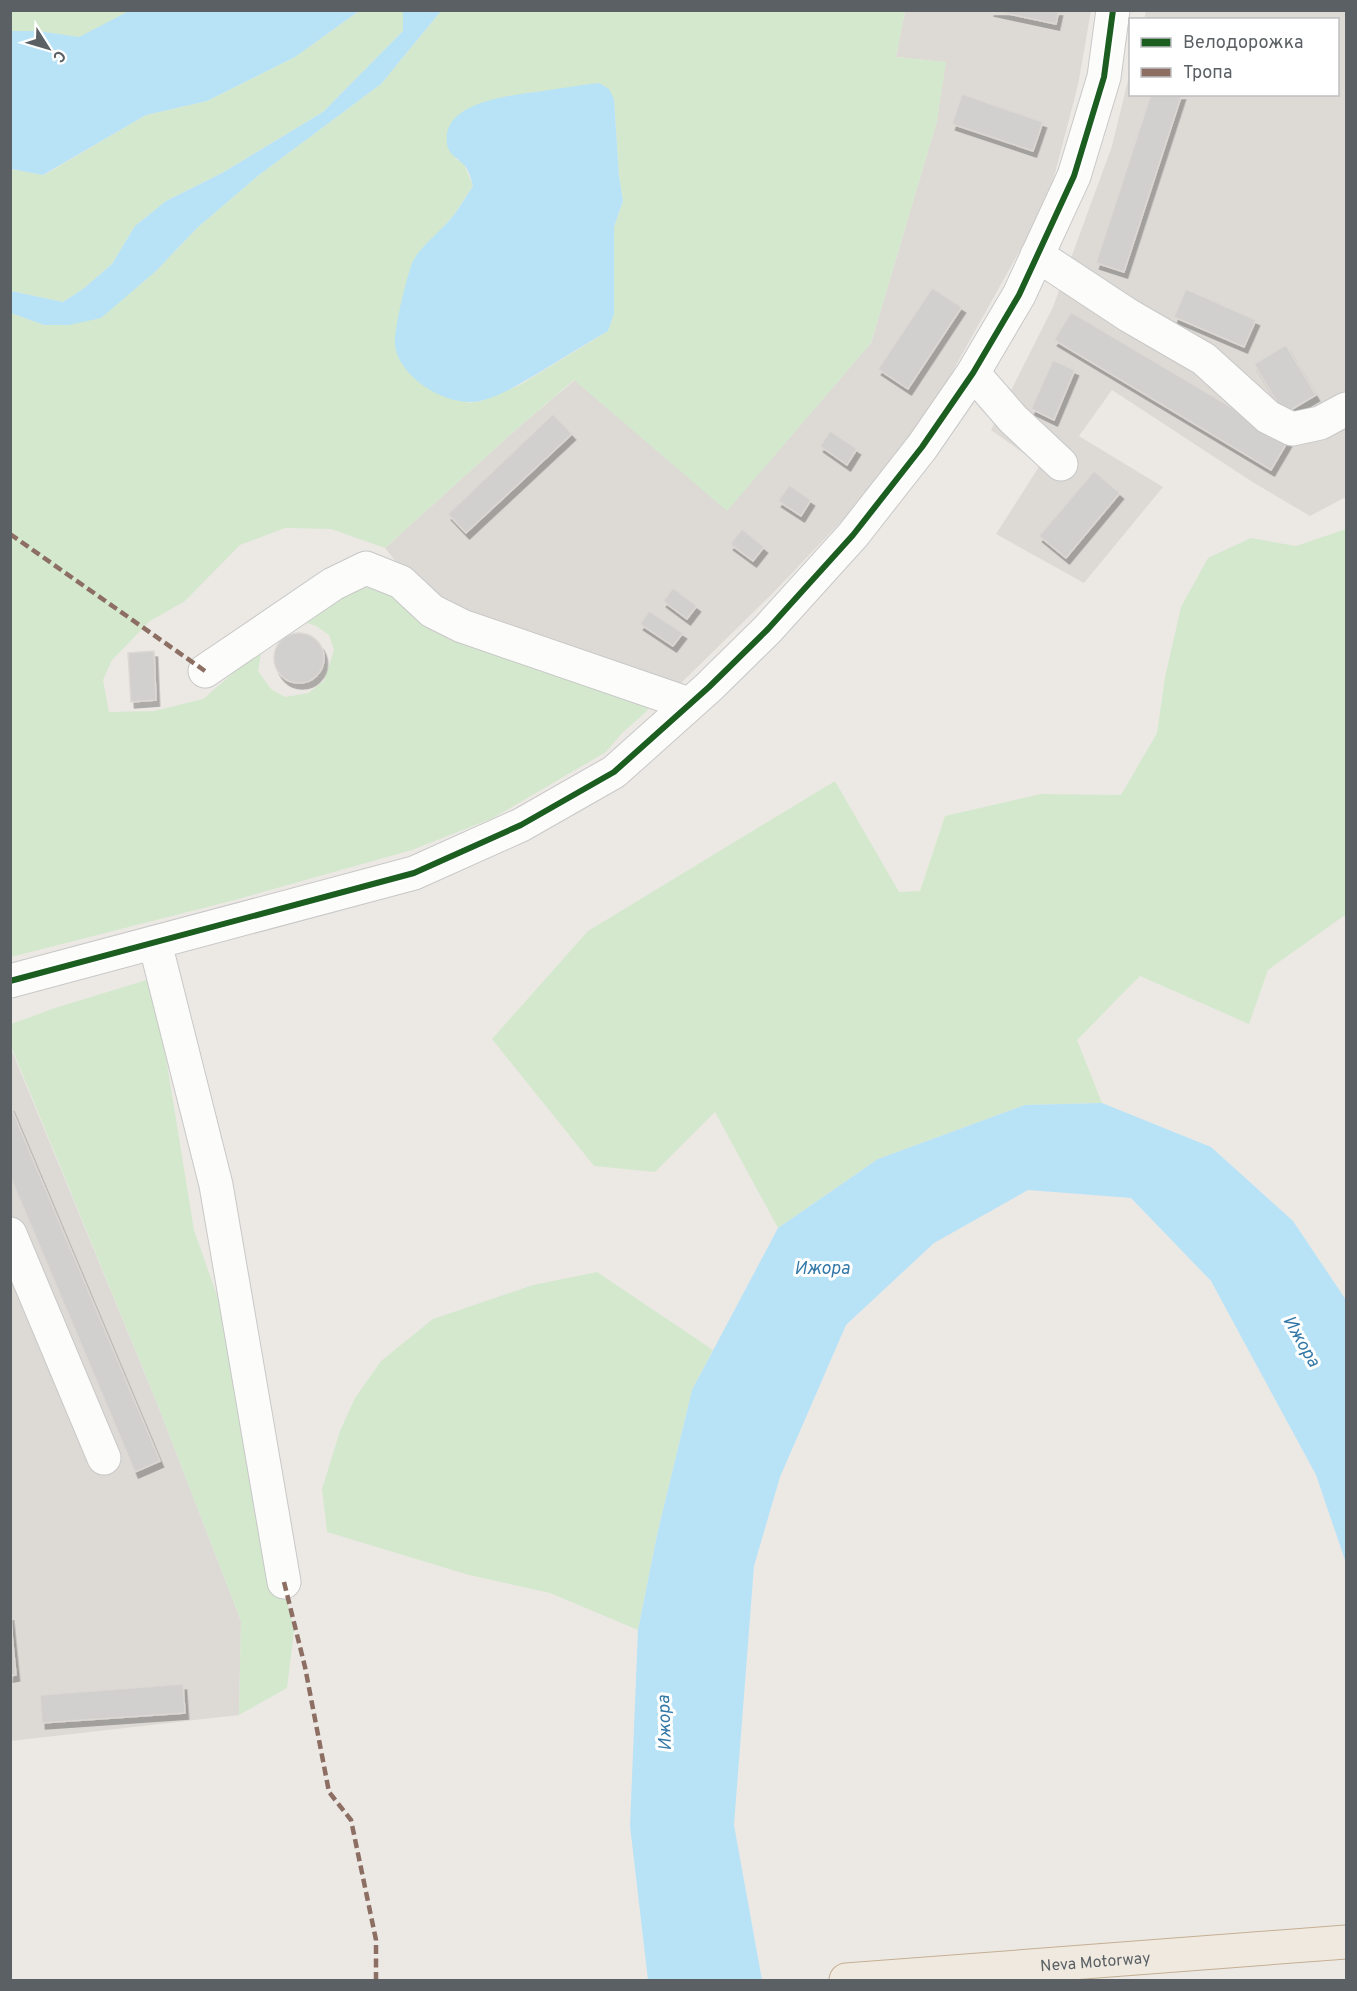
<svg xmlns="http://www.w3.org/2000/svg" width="1357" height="1991" font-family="Overpass,sans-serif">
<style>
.industrial{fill:#dddad6}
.green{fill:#d4e8ce;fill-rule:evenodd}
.water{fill:#b8e3f7}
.building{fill:#d2d0ce;stroke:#dcd8d4;stroke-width:1.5;filter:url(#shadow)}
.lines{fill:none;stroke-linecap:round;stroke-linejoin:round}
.minor-casing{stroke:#c8c8c8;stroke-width:35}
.highway-casing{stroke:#c4af92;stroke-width:35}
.minor{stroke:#fcfcfb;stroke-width:33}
.highway{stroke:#efe9e0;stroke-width:33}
.quiet{stroke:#8d6e63;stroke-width:4.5;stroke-dasharray:9 4.5;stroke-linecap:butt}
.cycleway-casing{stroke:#fff;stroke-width:10}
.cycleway{stroke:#1b5e20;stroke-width:6}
.labels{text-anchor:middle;stroke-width:6;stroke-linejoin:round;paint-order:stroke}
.street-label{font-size:16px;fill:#5a6064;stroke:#fff}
.water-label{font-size:18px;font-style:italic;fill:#3378a7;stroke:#fff}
</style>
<defs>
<filter id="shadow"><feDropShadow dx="3.5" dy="6" stdDeviation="0" flood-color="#0004"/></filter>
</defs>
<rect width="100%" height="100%" fill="#ece9e5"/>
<!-- industrial -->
<path class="industrial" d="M905,11H1091L1078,85L1048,200L936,401L855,507L773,593L676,688L450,608L410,579L385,548L520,426L575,380L727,510L871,343L937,121L945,62L896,57Z
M1146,11H1346V497L1310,516L1254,483L1112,390L1079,436L1163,487L1084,583L996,534L1040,465L991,430L1053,307L1112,146L1130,72V94H1338V20L1144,19Z
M10,1046L157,1403L241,1621L239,1715L11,1741Z"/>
<!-- green -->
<path class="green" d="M11,11H131L79,38L38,31H11Z
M359,11H403V31L323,112L222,173L166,201L135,226L112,264L83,289L63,302L11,291L10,169L44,175L146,115L207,101L295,57Z
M441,11H905L896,57L946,62L937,121L871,343L727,511L574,380L520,426L385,548L331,529L285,528L240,545L185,601L150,621L112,660L103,680L109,712L154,711L203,699L262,648L258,671L271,689L285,697L308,693L324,681L334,650L329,635L316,626L299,620L361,587L398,592L655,699L646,712L622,733L606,752L493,818L412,850L231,901L11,957V313L44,325H69L156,271L197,228L259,175L381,84ZM614,99L619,176L623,201L614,227V314L608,331L520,385L481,401L468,403L410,273L414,260L453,216L473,186L464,164L455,158Z
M1346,529V916L1345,915L1268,970L1249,1024L1140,976L1077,1040L1102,1103L1025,1105L878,1159L778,1228L715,1112L655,1172L594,1166L492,1039L588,931L835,781L899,892L920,891L945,816L1041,794L1121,795L1157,733L1165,677L1181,607L1208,558L1251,538L1296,546Z
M153,978L194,1230L219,1301L294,1631L287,1688L239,1715L241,1621L157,1403L11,1046V1024L55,1008Z
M597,1272L713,1350L692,1390L657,1535L638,1630L550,1593L469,1575L327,1532L322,1489L340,1431L355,1398L381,1361L433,1319L533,1285Z"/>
<!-- water -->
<path class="water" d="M131,10H359V11L295,57L207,101L146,115L43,175L11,169V31H38L79,37Z
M403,11H441L381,84L259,175L197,228L156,271L101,318L69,325H44L11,313V291L63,302L83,289L112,264L135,226L166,201L222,173L323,112L403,31Z
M599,83L609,89L614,99L619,176L623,201L614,227V314L608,331C587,343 566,356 545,369C524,381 504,395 480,401C449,408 400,379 395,346C393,333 407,274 413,261C420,247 443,229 453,216C460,207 466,196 473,186C471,179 469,170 464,165C459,159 451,156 448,148C435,101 515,95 543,91C562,88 580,85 599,83Z
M1102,1103L1211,1147L1293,1221L1346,1300V1563L1316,1475L1211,1281L1131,1198L1028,1190L934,1243L846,1325L780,1477L754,1566L734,1825L762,1980H648L630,1826L638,1630L657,1535L692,1390L778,1228L878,1159L1025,1105Z"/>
<!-- building -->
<path class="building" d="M990,10H1059L1056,24Z
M962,94L1043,122L1033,151L952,124Z
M1151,94H1182L1124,272L1096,263Z
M932,288L962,307L908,389L878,369Z
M1186,289L1256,320L1244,347L1174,317Z
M1071,312L1288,441L1271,470L1054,340Z
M1286,345L1316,395L1284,414L1254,364Z
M1053,360L1075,370L1054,420L1031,409Z
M553,414L572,434L466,533L448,514Z
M830,431L857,449L847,465L820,446Z
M1094,471L1120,493L1066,558L1039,536Z
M789,485L811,500L801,516L778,501Z
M742,529L764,547L753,561L730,544Z
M673,588L697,606L687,619L663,601Z
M649,611L683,633L673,646L640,624Z
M274 658a25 25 0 1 1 50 0a25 25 0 1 1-50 0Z
M154,651L156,700L131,702L128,653Z
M10,1105L160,1461L135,1472L10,1176Z
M10,1614L16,1675L10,1676Z
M183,1684L185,1713L42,1723L40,1695Z"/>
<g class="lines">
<defs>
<path id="minor" d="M1037,255L1128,315L1204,359L1268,417L1292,429L1320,423L1346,409
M973,373L1013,419L1061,464
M205,671L333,584L366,568L401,582L432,611L462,626L689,704
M155,943L216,1185L284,1582
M10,981L414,873L521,825L614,772L709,687L768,629L853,535L922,447L973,373L1019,295L1074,176L1104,77L1113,10
M10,1234L104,1458"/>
<g id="highway">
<path id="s1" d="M846,1980L1346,1942"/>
</g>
</defs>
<!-- minor casing -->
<use href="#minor" class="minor-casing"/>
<!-- highway casing -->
<use href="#highway" class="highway-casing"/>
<!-- minor -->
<use href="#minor" class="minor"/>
<!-- highway -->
<use href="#highway" class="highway"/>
<!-- quiet -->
<path class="quiet" d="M10,534L205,671
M284,1582L305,1667L329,1792L351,1820L376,1940V1980"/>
<defs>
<path id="cycleway" d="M10,981L414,873L521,825L614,772L709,687L768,629L853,535L922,447L973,373L1019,295L1074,176L1104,77L1113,10"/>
</defs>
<!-- cycleway casing -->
<use href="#cycleway" class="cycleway-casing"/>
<!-- cycleway -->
<use href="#cycleway" class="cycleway"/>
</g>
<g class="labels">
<!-- street labels -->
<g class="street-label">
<text dy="6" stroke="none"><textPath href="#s1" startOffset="250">Neva Motorway</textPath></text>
</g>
<!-- water labels -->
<g class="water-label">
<text x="822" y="1274">Ижора</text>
<text transform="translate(1302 1341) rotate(60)" y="6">Ижора</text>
<text transform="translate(664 1723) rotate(-92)" y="6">Ижора</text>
</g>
</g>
<!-- border -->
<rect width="1357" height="1991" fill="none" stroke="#5a6064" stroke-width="24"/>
<!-- legend -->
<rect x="1129" y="18" width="210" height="78" fill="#ffffff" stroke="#bdbfc1" stroke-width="1.5"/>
<rect x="1141" y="38" width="30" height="9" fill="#1b5e20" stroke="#bdbfc1" stroke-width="1.5"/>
<text x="1183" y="48" font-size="18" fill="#5a6064">Велодорожка</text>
<rect x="1141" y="68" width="30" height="9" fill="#8d6e63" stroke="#bdbfc1" stroke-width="1.5"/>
<text x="1183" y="78" font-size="18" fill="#5a6064">Тропа</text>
<!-- north arrow -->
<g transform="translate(48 48) rotate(127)" stroke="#ffffff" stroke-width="4.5" paint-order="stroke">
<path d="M0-4.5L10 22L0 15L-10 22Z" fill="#5a6064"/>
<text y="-9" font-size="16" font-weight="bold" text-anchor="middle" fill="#5a6064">С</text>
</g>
</svg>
